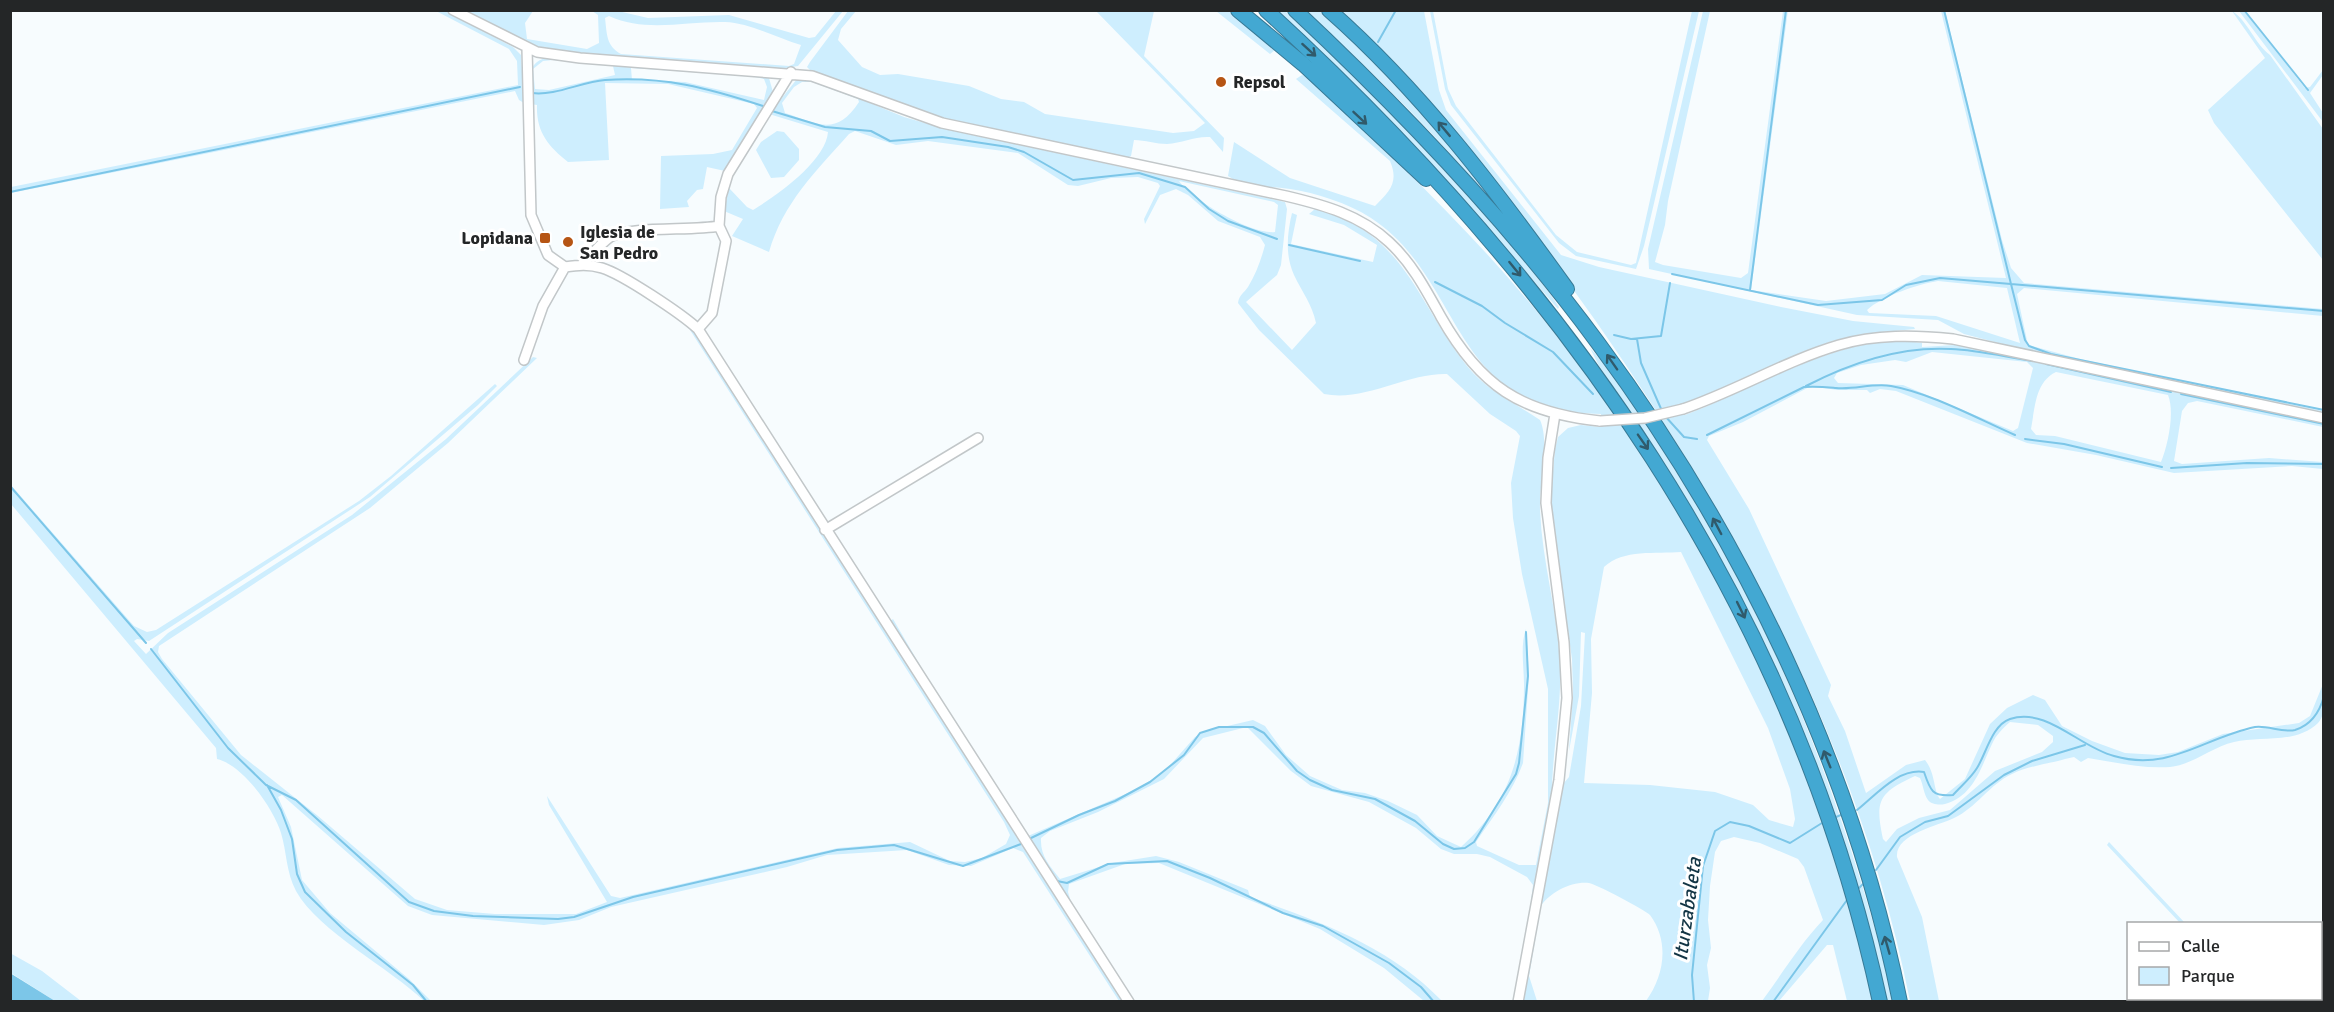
<svg xmlns="http://www.w3.org/2000/svg" width="2334" height="1012" font-family="Signika,sans-serif">
<style>
.green{fill:#ceeefe;fill-rule:evenodd}
.water{fill:#7cc6e8}
.lines{fill:none;stroke-linecap:round;stroke-linejoin:round}
.stream{stroke:#7cc6e8;stroke-width:2}
.minor-casing{stroke:#c2c7c9;stroke-width:12}
.highway-casing{stroke:#387a96;stroke-width:16}
.minor{stroke:#fff;stroke-width:9}
.highway{stroke:#43a8d2;stroke-width:14}
.minor-bridge-casing{stroke:#c2c7c9;stroke-width:12;stroke-linecap:butt}
.minor-bridge{stroke:#fff;stroke-width:9}
.oneway{stroke:#305a6b}
.poi-dot{fill:#b65514;stroke:#fff;stroke-width:2}
.labels{text-anchor:middle;stroke-width:6;stroke-linejoin:round;paint-order:stroke}
.poi-label{font-size:18px;font-weight:bold;fill:#242627;stroke:#fff;text-anchor:start}
.water-label{font-size:20px;font-style:italic;fill:#133544;stroke:#fff}
</style>
<rect width="100%" height="100%" fill="#f7fcfe"/>
<!-- green -->
<path class="green" d="M1788,10L1751,290L1826,301L1885,294L1922,275L2006,278L1941,11H1945L2002,240L2011,268L2024,283L2323,309V316L2024,288L2017,294L2028,345L2080,359L2323,411V414L2010,346L1964,334L1938,320L1857,315L1649,269L1648,249L1703,11H1710L1668,201L1665,225L1655,262L1663,265L1741,278L1748,273L1783,11ZM1938,281L2007,288L2020,343L1936,316L1869,313L1867,310C1882,296 1919,284 1938,281Z
M436,11H445L513,47L521,55L524,103L519,100L515,91L11,193V187L518,85L517,61L509,49Z
M462,11H533L525,23L527,39L587,49L599,43L598,15L592,11H618L648,18L729,15L809,38L815,37L836,11H843L798,66L781,69L570,53L535,47ZM609,16C646,33 686,21 725,22C750,23 777,38 801,45L794,64L789,66L621,54C606,46 607,34 605,18Z
M848,11H856L841,29L838,40L862,67L880,75L898,74L969,86L1001,99L1024,102L1045,114L1173,133L1194,131L1205,123L1096,11H1154L1144,56L1224,138L1223,152L1210,137C1195,136 1182,143 1167,144C1156,144 1145,140 1134,140L1131,156L1127,158L931,116L810,70L807,67L810,62Z
M1216,11H1229L1275,50L1270,54Z
M1275,11H1285C1352,69 1414,133 1473,200C1503,234 1534,269 1559,307L1558,309L1446,180L1391,122Z
M1306,11H1325L1425,113L1500,205L1498,208C1439,138 1374,72 1306,11Z
M1341,11H1424L1439,90L1446,110L1561,255L1599,267L1781,307L1853,321L1914,327L1915,329L1862,334L1832,341L1802,352L1699,399L1682,404L1685,415C1753,390 1848,329 1922,343V347L1955,345L2007,354L2323,421V427L2197,401L2188,403L2182,411L2174,461L2182,464L2269,458L2323,462V469L2292,466L2174,473L2096,455L2027,443L1896,391L1880,389L1870,393L1867,390H1837L1811,386L1743,422L1709,436L1707,440L1749,509L1831,685L1828,696L1845,731L1866,793L1906,765L1925,760C1936,774 1933,790 1940,799L1965,779L1990,724L2007,708L2033,695L2045,700L2062,726L2092,741L2125,753L2159,755L2178,752L2223,734L2299,723L2310,716L2323,684C2323,696 2327,714 2318,723C2297,744 2260,736 2234,742C2212,747 2192,765 2170,767C2143,769 2114,762 2088,758L2081,762L2074,757L2065,759C2048,764 2028,766 2012,774C1990,784 1976,808 1954,818C1938,826 1895,834 1897,857L1922,917L1939,1001H1910C1861,753 1739,526 1595,320C1518,211 1435,105 1341,11ZM1932,352L2027,362L2033,368L2018,428L2013,431L1903,385L1838,383L1834,378L1837,373L1861,365L1895,360L1906,362ZM2056,372L2168,395C2175,412 2168,445 2161,462L2055,436L2036,435L2031,429C2035,408 2035,382 2056,372ZM2010,722L2038,725L2053,736V742L2042,752L1995,771L1950,810L1919,818L1897,829L1886,842L1883,839C1875,801 1878,793 1915,776L1920,778C1923,784 1924,795 1928,800C1932,805 1940,805 1945,804C1974,796 1981,767 1992,744C1996,735 2003,728 2010,722Z
M1430,11H1433L1448,89L1456,106L1556,235L1577,252L1631,265L1636,263L1692,11H1699L1644,246L1636,269L1576,256L1559,243L1451,105L1445,89Z
M2232,11C2248,21 2255,44 2270,55L2323,129V260L2214,123L2208,110L2265,58Z
M2239,11H2244L2305,88L2310,87L2323,70V75L2310,93L2323,113V122Z
M550,57L764,76L769,78L773,92L725,171L707,167L703,189L697,190L687,201L689,207L660,209L661,156L713,154L732,150L757,108L754,104L668,84L605,83L609,160L568,162C548,146 536,132 537,105L531,104C530,82 524,61 550,57ZM553,60L613,66L615,75L549,90L535,89L533,69L543,61ZM631,68L751,76L764,79L767,87L764,100L685,82L632,80Z
M1302,75L1310,78C1394,158 1479,238 1551,329C1706,523 1823,757 1872,1001H1847L1833,945H1827L1779,1001H1762C1782,974 1800,944 1823,920L1804,867L1798,859L1760,843L1734,837L1721,841L1715,852L1710,886L1708,920L1711,948L1707,965L1710,988L1708,1001H1646C1664,976 1670,942 1650,915C1645,910 1596,884 1589,883C1572,881 1550,892 1541,906L1529,976L1537,1001H1524L1523,997L1563,784L1569,777L1581,706L1585,633L1581,632L1579,696L1569,751L1573,693L1572,659L1553,527L1551,494L1555,449L1558,437L1568,428L1581,425L1600,427L1601,414C1449,414 1465,279 1371,218C1348,203 1316,193 1290,189C1269,186 1246,188 1228,176L1234,142L1290,178L1375,206C1390,191 1399,182 1390,161L1296,79ZM1681,552L1768,728L1790,789L1795,819L1793,827L1769,820L1753,805L1715,792L1650,785L1584,783L1592,693L1591,639L1604,567C1623,549 1656,554 1681,552Z
M797,79L814,80L904,117L949,130L1285,202L1287,209L1281,265L1277,275L1246,302L1292,350L1316,323C1312,304 1302,292 1294,275C1285,255 1287,234 1292,213L1297,215L1291,244L1373,262L1377,245L1344,225L1309,214L1315,209C1406,233 1416,302 1467,366C1487,391 1514,402 1540,420C1550,441 1539,485 1540,510C1542,562 1558,613 1560,664C1562,710 1551,755 1552,801L1526,941L1533,885L1527,877L1490,857L1477,854H1454L1441,849L1416,828L1369,802L1311,786L1291,771L1247,727L1203,738L1164,779L1098,812L1050,831L1041,838C1040,856 1050,866 1060,879L1112,863L1156,856L1179,862L1248,890L1250,897C1318,920 1392,948 1442,1001H1424L1384,968L1320,929L1159,863L1125,864L1069,884L1068,892L1072,905L1134,1001H1130L888,623L893,619L928,679L1028,836L1135,790L1164,772L1195,737L1206,731L1253,720L1265,726L1286,755L1310,776L1342,790L1365,793L1388,801L1417,815L1437,836L1461,847C1512,801 1524,750 1524,684C1524,668 1520,645 1526,629L1529,675L1523,763C1513,791 1493,817 1476,842L1477,846L1519,865H1536L1548,803V689L1522,574L1513,518L1511,483L1520,436L1516,431L1490,414L1447,374C1406,373 1365,402 1324,394L1259,330L1238,303C1239,295 1244,293 1248,287C1256,274 1261,260 1265,245L1260,237L1218,221L1188,195L1176,189L1160,195L1145,224L1144,219L1160,186L1158,183L1138,177L1111,178L1078,186L1068,185L1018,153L928,141L896,145L855,131L849,134C816,171 783,203 769,252L732,236L743,219L724,211L729,188L747,207L753,210C776,196 826,161 828,132L769,114ZM802,82H812L858,99L859,102C836,137 819,124 785,113L782,103L794,87ZM1179,181L1274,202L1278,205L1275,232C1252,235 1192,200 1179,181Z
M777,131L784,132L799,149V160L784,177L771,178L756,150L761,142Z
M692,328L1124,1001H1119L1023,852L1013,848L971,866L949,865L907,850L827,855L787,867L611,907L579,920L544,925L432,915L408,906L282,795L278,797L291,827L302,880L330,913L409,979L431,1001H424C390,968 319,932 296,891C286,872 287,853 281,833C274,809 243,765 217,759L216,748L11,504L10,484L134,626L147,632L156,630L359,501L391,476L495,384L497,386L478,405L370,497L149,641L137,639L134,641L146,654L168,633L352,515L446,439L533,357L537,358L448,443L370,508L159,646L158,652L162,659L241,755L318,816L415,899L447,910L495,914H576L607,902L549,805L547,796L611,896L620,898L838,848L910,842L950,861L965,862L982,858L1006,844L1010,835L1004,822L690,330Z
M1590,348C1627,387 1656,436 1684,482C1784,645 1848,817 1894,1001H1887C1836,771 1736,558 1599,366Z
M2109,842L2185,923H2180L2107,845Z
M10,953L42,971L81,1001H55L11,973Z"/>
<!-- water -->
<path class="water" d="M10,973L55,1001H11Z"/>
<g class="lines">
<!-- stream -->
<path class="stream" d="M2244,10L2308,90
M1378,42L1396,10
M532,93C555,96 581,82 605,80C664,76 708,88 763,106
M772,111L825,127L871,131L890,141L942,137L1008,147L1024,152L1073,180L1139,173L1185,187L1209,209L1228,221L1277,239
M10,192L520,87
M1289,245L1360,261
M1672,274L1818,305L1882,300L1906,285L1940,278L2011,284L1944,10
M1435,282L1482,306L1505,323L1553,352L1593,394
M1750,290L1786,10
M2324,311L2011,284L2025,340L2029,346L2051,354L2324,410
M1614,335L1631,339L1661,336L1670,283
M1637,339L1641,363L1662,411
M2046,364L2171,392
M1806,386C1850,363 1900,346 1951,349C1978,350 2006,357 2033,361
M2181,394L2324,424
M1665,416L1684,437L1697,439
M1707,435L1804,387C1816,386 1825,387 1836,388C1854,390 1872,383 1891,386C1931,393 1978,419 2015,435
M2025,439L2064,444L2162,467
M2171,468L2247,463L2324,464
M10,486L146,643
M151,649L228,748L266,785L296,800L409,902L434,911L473,916L558,919L574,917L633,897L837,850L894,845L963,866L1021,844
M267,785L281,810L292,839L297,874L305,892L346,932L413,985L427,1002
M1857,810C1876,795 1898,768 1924,772C1930,790 1932,797 1953,795C1961,786 1971,778 1977,768C1986,754 1992,725 2010,719C2047,707 2079,747 2114,756C2169,772 2203,738 2255,727C2267,725 2283,733 2295,730C2311,725 2320,711 2324,696
M1836,817L1841,815
M1029,839L1079,815L1115,801L1150,782L1184,755L1200,733L1219,727H1253L1264,733L1297,771L1310,780L1332,790L1375,799L1415,821L1443,844L1454,849L1465,848L1474,842L1516,774L1519,763L1528,676L1526,632
M1876,870L1900,837L1925,822L1948,816L2004,775L2032,761L2085,745
M1057,881L1067,883L1108,864L1167,861L1210,878L1283,913L1323,926L1389,963L1421,987L1434,1002
M1859,888L1863,884
M1694,1002L1692,975L1703,866L1715,831L1730,822L1749,826L1790,843L1822,823
M1773,1002L1847,900"/>
<defs>
<path id="minor" d="M453,10L537,52L580,58L812,76L942,123L1286,196C1324,205 1360,215 1389,242C1412,263 1426,290 1441,317C1480,386 1521,413 1600,421
M527,48L531,215L548,255L565,267C578,265 589,264 602,268C622,274 682,314 698,329L1129,1002
M582,264C591,256 600,244 610,237C629,226 693,231 719,226
M698,329L712,313L726,241L719,226L721,197L728,174L791,72
M524,360L543,306L565,267
M1683,409C1736,391 1785,361 1839,345C1876,334 1915,335 1953,339L2324,418
M825,530L978,438
M1518,1002L1559,780L1567,698L1564,642L1546,503L1548,458L1555,414"/>
<path id="highway" d="M1238,10L1303,64L1426,179
M1266,10C1564,283 1793,601 1880,1002
M1295,10C1405,113 1509,222 1598,343C1742,537 1852,765 1900,1002
M1329,10C1421,91 1496,190 1567,289"/>
</defs>
<!-- minor casing -->
<use href="#minor" class="minor-casing"/>
<!-- highway casing -->
<use href="#highway" class="highway-casing"/>
<!-- minor -->
<use href="#minor" class="minor"/>
<!-- highway -->
<use href="#highway" class="highway"/>
<defs>
<path id="minor-bridge" d="M1600,421L1645,418L1683,409"/>
</defs>
<!-- minor-bridge casing -->
<use href="#minor-bridge" class="minor-bridge-casing"/>
<!-- minor-bridge -->
<use href="#minor-bridge" class="minor-bridge"/>
</g>
<!-- one-way arrows -->
<defs><path id="oneway-shaft" d="M-6 0H5M1.5-3L5.5 0L1.5 3" fill="none" stroke-width="1.6" stroke-linecap="round" stroke-linejoin="round" transform="scale(1.5)"/></defs>
<g class="oneway">
<use href="#oneway-shaft" transform="translate(1309 50) rotate(42)"/>
<use href="#oneway-shaft" transform="translate(1360 118) rotate(43)"/>
<use href="#oneway-shaft" transform="translate(1444 129) rotate(-130)"/>
<use href="#oneway-shaft" transform="translate(1515 269) rotate(51)"/>
<use href="#oneway-shaft" transform="translate(1612 362) rotate(-125)"/>
<use href="#oneway-shaft" transform="translate(1643 442) rotate(55)"/>
<use href="#oneway-shaft" transform="translate(1717 526) rotate(-118)"/>
<use href="#oneway-shaft" transform="translate(1741 610) rotate(64)"/>
<use href="#oneway-shaft" transform="translate(1827 759) rotate(-112)"/>
<use href="#oneway-shaft" transform="translate(1887 945) rotate(-106)"/>
</g>
<!-- markers -->
<g class="poi-dot">
<circle cx="1221" cy="82" r="6"/>
<rect x="539" y="232" width="12" height="12" rx="3"/>
<circle cx="568" cy="242" r="6"/>
</g>
<g class="labels">
<!-- poi labels -->
<g class="poi-label">
<text x="1233" y="88">Repsol</text>
<text x="580" y="238">Iglesia de<tspan x="580" dy="21">San Pedro</tspan></text>
<text x="533" y="244" text-anchor="end">Lopidana</text>
</g>
<!-- water labels -->
<g class="water-label">
<text transform="translate(1687 909) rotate(-82)" y="7">Iturzabaleta</text>
</g>
</g>
<!-- border -->
<rect width="2334" height="1012" fill="none" stroke="#242627" stroke-width="24"/>
<!-- legend -->
<rect x="2127" y="922" width="195" height="78" fill="#ffffff" stroke="#a7a8a9" stroke-width="1.5"/>
<rect x="2139" y="942" width="30" height="9" fill="#ffffff" stroke="#a7a8a9" stroke-width="1.5"/>
<text x="2181" y="952" font-size="18" fill="#242627">Calle</text>
<rect x="2139" y="967" width="30" height="18" fill="#ceeefe" stroke="#a7a8a9" stroke-width="1.5"/>
<text x="2181" y="982" font-size="18" fill="#242627">Parque</text>
</svg>
